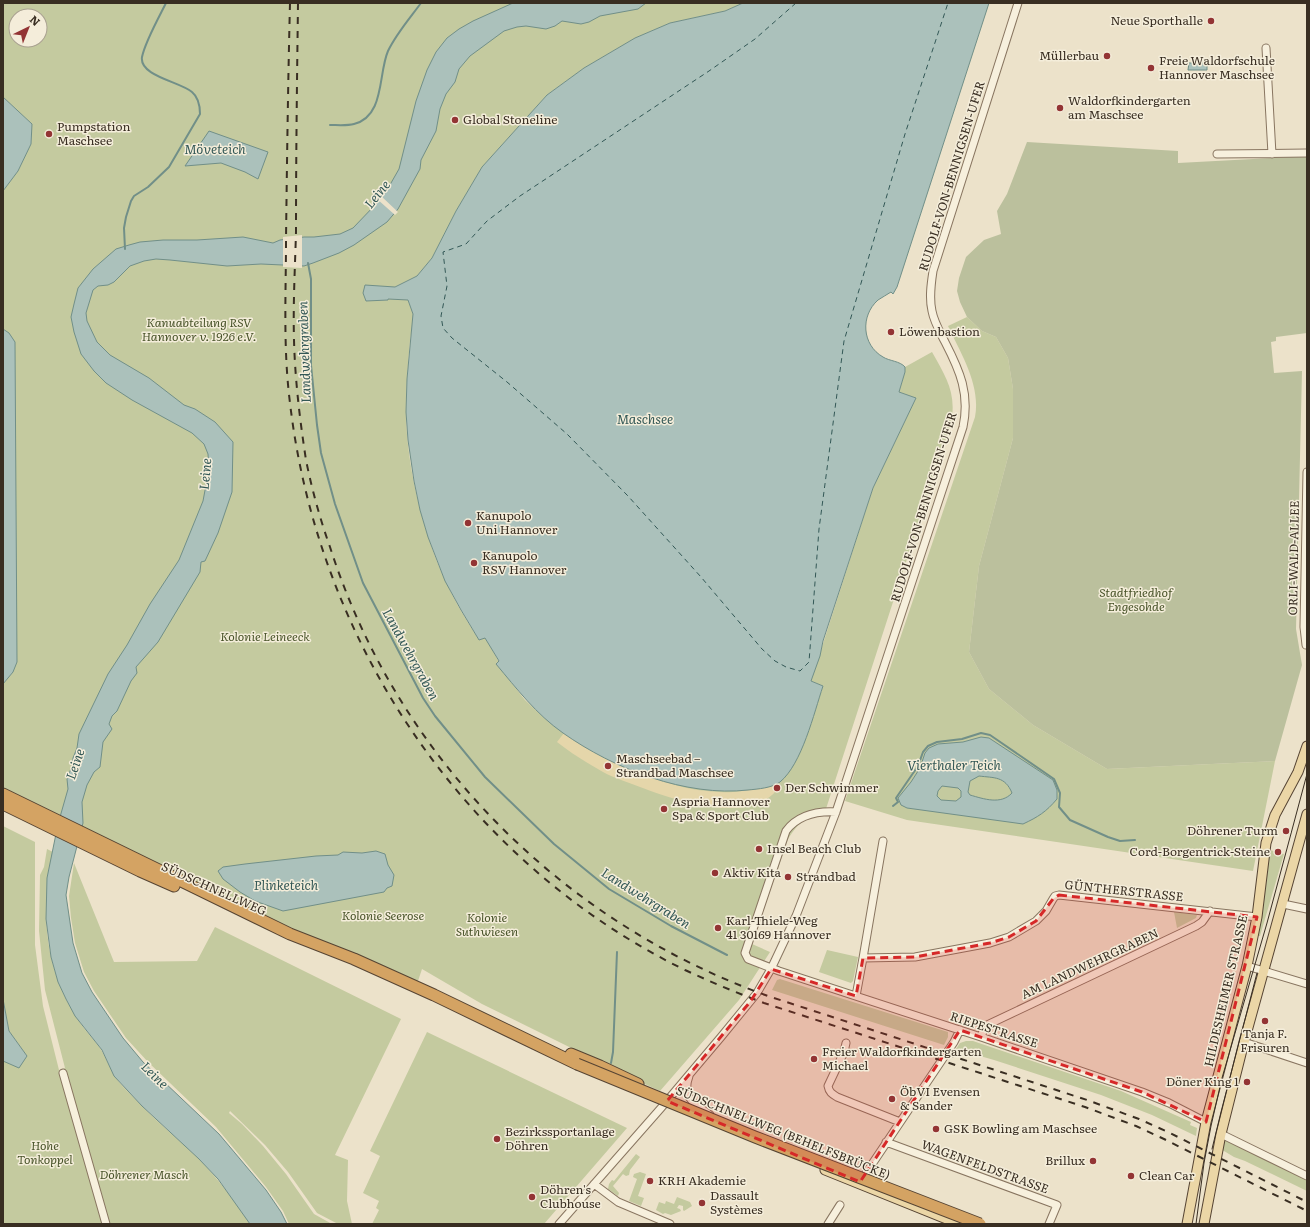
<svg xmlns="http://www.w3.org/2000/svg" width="1310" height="1227" font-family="Literata,serif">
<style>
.green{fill:#c4ca9f;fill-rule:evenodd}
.sand{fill:#e5d6aa}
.cemetery{fill:#bbc09d}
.water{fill:#abc1bb;stroke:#718f88;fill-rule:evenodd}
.pier{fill:#ece2ca}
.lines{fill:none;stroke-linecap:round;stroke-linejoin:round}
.stream{stroke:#718f88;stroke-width:2}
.ferry{stroke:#335856;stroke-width:1;stroke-dasharray:5 4;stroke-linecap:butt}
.minor-casing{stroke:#887560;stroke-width:9}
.major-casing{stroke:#564433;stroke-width:11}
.highway-casing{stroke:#564433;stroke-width:13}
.minor{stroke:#f7f0dd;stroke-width:7}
.major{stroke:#ebd6a6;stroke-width:9}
.highway{stroke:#d4a363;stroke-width:11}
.tram{stroke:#392e22;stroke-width:1}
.rail{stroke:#392e22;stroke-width:2;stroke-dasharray:7 7;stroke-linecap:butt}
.highway-bridge-casing{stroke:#564433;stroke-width:13;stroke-linecap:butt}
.highway-bridge{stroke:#d4a363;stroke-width:11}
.marked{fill:#d62828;fill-opacity:0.2;stroke:#d62828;stroke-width:3;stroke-dasharray:8 5;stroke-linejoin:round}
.poi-dot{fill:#933434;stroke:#f4edda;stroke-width:1.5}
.labels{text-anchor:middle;stroke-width:3;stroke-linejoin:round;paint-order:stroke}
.poi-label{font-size:12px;fill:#392e22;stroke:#f4edda;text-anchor:start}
.street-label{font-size:12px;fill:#392e22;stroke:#f4edda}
.park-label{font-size:12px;font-style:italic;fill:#49542a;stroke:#f4edda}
.water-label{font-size:13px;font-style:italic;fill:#335856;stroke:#f4edda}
</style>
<rect width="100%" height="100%" fill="#ece2ca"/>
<!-- green -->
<path class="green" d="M3,3H743L725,11L670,23L635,38L584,68L547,95L482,167L456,211L432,258L417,276L395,287H388V285V299H408C409,304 412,309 413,314C414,322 411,333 410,341C408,364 406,387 406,411C406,464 423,534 446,582C455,602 467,621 479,640L485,637L499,662L496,663L525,700L543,717L564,733L780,781C804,753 811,720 823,686L811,681L873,488L916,398L899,392L905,372V367L932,352C946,377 957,393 951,423L824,815C804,818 799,822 788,839L752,944L770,952L739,1000L660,1091L638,1081L482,1004L422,969L415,990L3,789V684L13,672L9,333L3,329V191L18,171L31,144L32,124L3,97ZM16,16H40V40H16Z
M967,317L982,331L996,337L1008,358L1013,389V438L979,566L969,652L989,689L1033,725L1107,769L1275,761L1253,871L907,820L845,801L975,417C981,385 961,354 948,326Z
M3,826L35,842V945L43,1006L59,1070L65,1068L45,990L39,931L40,875L44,867L47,849L53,852C41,908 43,964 75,1015C82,1027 92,1037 100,1048C106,1057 109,1067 114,1075C121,1086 132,1095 140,1104C159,1124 181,1141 200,1160C219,1180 235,1201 250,1224H3V1061L19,1067L27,1056L9,1031L3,999Z
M1267,849L1284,854L1260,936H1258Z
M74,863L114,962L197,961L215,927L401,1019L335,1155L348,1160L347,1201L352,1224H338L317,1213L288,1172L265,1145L230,1111L229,1113L242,1124L263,1146L286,1174L314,1214L332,1224H289L283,1211L266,1187L216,1127L148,1062L126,1038L94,991L84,972L75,943L71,918L69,896Z
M1174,912L1197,915L1196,918L1177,928Z
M827,950L858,957L853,981L851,983L819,972Z
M780,979L948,1032V1037L944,1045L772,990L777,980Z
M427,1032L627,1128L544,1224H372L379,1210L376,1208L379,1201L363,1193L380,1156L370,1151Z
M966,1041H973L1121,1091L1191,1122L1190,1125L1197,1128L1196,1136L1152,1115L1101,1095L994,1060L956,1049L960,1043Z
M1221,1134L1307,1174V1191L1245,1161L1234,1157L1219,1148Z
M636,1154L640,1157L630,1170L629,1175L626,1176L623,1174L613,1186L619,1193L618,1196L608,1189L609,1184L612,1180L614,1181Z
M640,1172L646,1174L638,1196L644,1198L641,1206L629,1201L637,1179L633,1177L634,1174Z
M677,1197L690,1202L692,1206L684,1211L683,1210V1206L679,1205L677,1208L680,1209L681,1211L671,1215L665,1213L663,1214L656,1210L659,1202L665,1204L666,1201L674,1204Z"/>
<!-- sand -->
<path class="sand" d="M564,733C612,763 675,795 733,792C746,791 760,788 773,786L776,791C747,825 674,800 640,787C628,782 614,778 603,772C587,763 571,753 557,742Z"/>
<!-- cemetery -->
<path class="cemetery" d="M1027,142L1178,151V163L1307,156V333L1276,337V341L1271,342L1274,373L1302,371L1296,629L1302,665L1275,761L1107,769L1033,725L989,689L969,652L979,566L1013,438V389L1008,358L996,337L982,331L967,317L960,302L957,291L959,278L966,257L984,240L1001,234L997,211L1007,194Z"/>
<!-- water -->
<path class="water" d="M513,3H646L638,9L600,16L589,22L581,24L562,21L555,26L546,29L526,26L517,27L504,31L470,56L459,69L455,82L446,94L440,109L436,131L421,160L420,169L398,209L387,222L354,245L339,253L313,263L304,266L261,264L227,266L170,260L156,259L144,261L130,266L114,282L108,285L98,286L93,290L86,313L87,321L97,342L110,355L149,378L184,405L195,409L215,422L233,442L232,492L218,533L205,561L201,562L200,572L158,642L136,667L137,673L131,681L117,711L112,716L109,724L112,729L103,742L100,767L94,772L87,785L82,802L83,823L69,877L66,895L73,943L82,973L92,992L123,1038L143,1062L219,1134L266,1190L281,1212L287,1224H250L218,1179L199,1159L142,1106L114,1076L102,1050L75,1016L66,999L58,982L51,957L46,919L47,878L58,824L68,789L67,779L72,766L73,758L77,748L79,734L108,674L127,645L150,604L179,560L203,501L209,469L208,454L204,444L192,433L132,400L106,383L94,371L81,354L74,332L71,317L74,304L78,288L93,269L116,249L129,245L140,242L163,240H197L243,237L273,243L280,240L304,237H314L340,234L353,228L376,204L391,183L399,169L416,101L427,70L436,52L447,38L459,29L473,21Z
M743,3H989L897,287L893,294L891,292C887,295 882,297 878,300C860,316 862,345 883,357C889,361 900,361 905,367V372L899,392L916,398L873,488L823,641L820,656L811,681L823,686C814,713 802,764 780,782C772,788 758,789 748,790C686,797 614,769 563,733C536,714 517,689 496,664L499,661L485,638L479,640L461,610L445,581L428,537L420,510L414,481L408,440L406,412L407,379L413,314L408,300L388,299V300L366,301L363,293L365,285L395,287L417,276L432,258L456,211L482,167L547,95L584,68L635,38L670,23L725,11Z
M1189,63H1207V70H1188Z
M3,97L32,124L31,144L18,171L3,191Z
M209,131L268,152L258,179L245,172L221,163L185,166Z
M3,329L9,333L15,342L17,662L13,672L3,684Z
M981,737L989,738L1053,780L1057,790V799C1046,812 1038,817 1023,824L907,808L901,805L898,798L911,782L920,768L925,753L929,748L938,744L963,742ZM979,776C994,778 1005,776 1012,793C1001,805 984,799 970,795L968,792L970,781ZM942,786L958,788L961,791V797L956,801L941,800L937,796L938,791Z
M376,851L385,854L388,865L394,875L392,886L387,888L384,892L283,911L255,901L240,892L223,879L218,871L223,867L245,864L316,856L338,855L343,852L362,853Z
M3,999L9,1031L27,1056L19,1068L3,1061Z"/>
<!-- pier -->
<path class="pier" d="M380,195L398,212L395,215L377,199Z
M302,235V268L283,267V237Z"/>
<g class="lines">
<!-- stream -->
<path class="stream" d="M330,125C337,125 347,126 354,124C385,116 378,74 388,51C396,34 410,18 421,3
M125,249L124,228L126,217L131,201L134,196L148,187L169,167L200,114C200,107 198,97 192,92C181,82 139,76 142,57C145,42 159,17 166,3
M308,263L311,279V365L317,425L321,453L335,504L363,583L423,698L435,716L485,777L554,844L609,889L671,926L727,955
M893,806L898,802L896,798L918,766L923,752L928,746L937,742L962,739L981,733L990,735L1054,779L1060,793L1059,807L1070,820L1108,837L1120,841L1135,840
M611,1063L613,1052L617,952"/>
<!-- ferry -->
<path class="ferry" d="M796,3L755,39L709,71L520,196L487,221L466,244L443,252L447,286L441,316L443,328L452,338L507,382L567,434L628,496L701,577L762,649L775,661L786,667L800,671L809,662L819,529L844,341L905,134L948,3"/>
<defs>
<path id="minor" d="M1266,48L1272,154
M1217,154L1307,153
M1306,645L1304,627L1307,472
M836,812C816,811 798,815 786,831L747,947L745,953L748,959L779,971L981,1037L1142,1092L1169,1103L1206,1122
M1283,904L1307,909
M863,958L883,841
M1247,966L1307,984
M856,996L863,958L915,957L990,943L1009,937L1036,921L1046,911L1053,899L1055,896L1059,895L1257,917
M981,1037L985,1026L1196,926L1202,922L1210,911
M1244,1042L1307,1063
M846,1043L844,1052L828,1086C829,1092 832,1094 837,1097L900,1122
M63,1073L106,1224
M689,1076C681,1098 695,1104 710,1115
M1221,1134L1307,1176
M886,1142L1057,1205L1049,1224
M860,1182L954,1042L960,1030
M594,1184L618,1202L670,1224
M559,1224L661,1108L721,1037L757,993L771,969L796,916L836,812L963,427C970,394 960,371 945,342C940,332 934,322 932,311C929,298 931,284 933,271L1018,3
M828,1224L840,1205"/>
<path id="major" d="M825,1170L959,1224
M1187,1224L1206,1122L1247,966L1257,917L1266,843L1275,815L1298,772L1307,746
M1204,1224L1221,1134L1244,1042L1307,814"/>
<path id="highway" d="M3,794L290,934L354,959L434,995L577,1064
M3,804L140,871L174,886
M571,1054L600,1066L638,1084"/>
</defs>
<!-- minor casing -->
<use href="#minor" class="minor-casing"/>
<!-- major casing -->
<use href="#major" class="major-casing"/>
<!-- highway casing -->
<use href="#highway" class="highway-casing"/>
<!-- minor -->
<use href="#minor" class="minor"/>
<!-- major -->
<use href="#major" class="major"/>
<!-- highway -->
<use href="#highway" class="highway"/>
<!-- tram -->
<path class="tram" d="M1212,1149L1221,1112L1257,973
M1196,1224L1204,1163L1211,1126L1222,1078L1267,923L1307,774"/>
<!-- rail -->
<path class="rail" d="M290,3C288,82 287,161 286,239C286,294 283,348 290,403C318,644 466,863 685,970C711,982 737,993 764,1003L1085,1107L1136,1126L1164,1139L1307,1211
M298,3C297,79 296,156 296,232C295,268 293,304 294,340C295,380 300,421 306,460C312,490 320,519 330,547C397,757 561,922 768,996L1087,1100L1139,1119L1168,1132L1307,1202"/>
<defs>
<path id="highway-bridge" d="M577,1064L755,1137L980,1224"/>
</defs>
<!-- highway-bridge casing -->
<use href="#highway-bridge" class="highway-bridge-casing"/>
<!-- highway-bridge -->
<use href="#highway-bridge" class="highway-bridge"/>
</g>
<!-- marked area -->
<path class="marked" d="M1059,895L1257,917L1206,1122L1142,1092L960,1030L860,1182L667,1101L750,1002L771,969L856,996L863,958L915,957L990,943L1009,937L1036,921L1053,899Z"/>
<!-- markers -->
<g class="poi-dot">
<circle cx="1211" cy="21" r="4"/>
<circle cx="1107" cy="56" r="4"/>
<circle cx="1151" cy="68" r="4"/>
<circle cx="1060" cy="108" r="4"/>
<circle cx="455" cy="120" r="4"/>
<circle cx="49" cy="134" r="4"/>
<circle cx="891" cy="332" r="4"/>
<circle cx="468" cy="523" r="4"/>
<circle cx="474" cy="563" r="4"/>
<circle cx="608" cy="766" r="4"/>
<circle cx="777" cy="788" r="4"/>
<circle cx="664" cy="809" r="4"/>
<circle cx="1286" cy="831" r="4"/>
<circle cx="759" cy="849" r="4"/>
<circle cx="1278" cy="852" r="4"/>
<circle cx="715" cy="873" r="4"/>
<circle cx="788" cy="877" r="4"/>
<circle cx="718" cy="928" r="4"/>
<circle cx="1265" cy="1021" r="4"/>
<circle cx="814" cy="1059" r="4"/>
<circle cx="1247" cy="1082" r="4"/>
<circle cx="892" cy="1099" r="4"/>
<circle cx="936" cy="1129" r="4"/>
<circle cx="497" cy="1139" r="4"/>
<circle cx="1093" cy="1161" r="4"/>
<circle cx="1131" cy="1176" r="4"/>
<circle cx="650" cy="1181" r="4"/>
<circle cx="532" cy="1197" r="4"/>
<circle cx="702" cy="1203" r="4"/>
</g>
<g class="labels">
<!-- poi labels -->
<g class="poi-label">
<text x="1203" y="25" text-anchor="end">Neue Sporthalle</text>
<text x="1099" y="60" text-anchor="end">Müllerbau</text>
<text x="1159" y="65">Freie Waldorfschule<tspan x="1159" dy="14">Hannover Maschsee</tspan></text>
<text x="1068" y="105">Waldorfkindergarten<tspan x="1068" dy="14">am Maschsee</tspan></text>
<text x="463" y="124">Global Stoneline</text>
<text x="57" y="131">Pumpstation<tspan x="57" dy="14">Maschsee</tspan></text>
<text x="899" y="336">Löwenbastion</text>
<text x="476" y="520">Kanupolo<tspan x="476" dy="14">Uni Hannover</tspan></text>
<text x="482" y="560">Kanupolo<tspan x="482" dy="14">RSV Hannover</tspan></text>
<text x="616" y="763">Maschseebad –<tspan x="616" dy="14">Strandbad Maschsee</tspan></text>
<text x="785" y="792">Der Schwimmer</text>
<text x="672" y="806">Aspria Hannover<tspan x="672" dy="14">Spa &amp; Sport Club</tspan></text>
<text x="1278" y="835" text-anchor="end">Döhrener Turm</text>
<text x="767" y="853">Insel Beach Club</text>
<text x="1270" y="856" text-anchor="end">Cord-Borgentrick-Steine</text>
<text x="723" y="877">Aktiv Kita</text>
<text x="796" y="881">Strandbad</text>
<text x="726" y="925">Karl-Thiele-Weg<tspan x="726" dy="14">41 30169 Hannover</tspan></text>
<text x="1265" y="1038" text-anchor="middle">Tanja F.<tspan x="1265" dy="14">Frisuren</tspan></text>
<text x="822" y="1056">Freier Waldorfkindergarten<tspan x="822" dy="14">Michael</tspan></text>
<text x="1239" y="1086" text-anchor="end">Döner King 1</text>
<text x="900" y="1096">ÖbVI Evensen<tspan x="900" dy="14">&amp; Sander</tspan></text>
<text x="944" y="1133">GSK Bowling am Maschsee</text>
<text x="505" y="1136">Bezirkssportanlage<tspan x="505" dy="14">Döhren</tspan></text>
<text x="1085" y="1165" text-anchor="end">Brillux</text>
<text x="1139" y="1180">Clean Car</text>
<text x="658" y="1185">KRH Akademie</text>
<text x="540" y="1194">Döhren's<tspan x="540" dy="14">Clubhouse</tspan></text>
<text x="710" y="1200">Dassault<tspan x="710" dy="14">Systèmes</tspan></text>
</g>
<!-- street labels -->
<g class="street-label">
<text transform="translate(952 176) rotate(-73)" y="4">RUDOLF-VON-BENNIGSEN-UFER</text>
<text transform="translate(924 507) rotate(-73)" y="4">RUDOLF-VON-BENNIGSEN-UFER</text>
<text transform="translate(1294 558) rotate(-89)" y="4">ORLI-WALD-ALLEE</text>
<text transform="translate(214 889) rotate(24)" y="4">SÜDSCHNELLWEG</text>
<text transform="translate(1124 891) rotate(6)" y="4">GÜNTHERSTRASSE</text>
<text transform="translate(1090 964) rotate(-25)" y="4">AM LANDWEHRGRABEN</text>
<text transform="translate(1226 991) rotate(-77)" y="4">HILDESHEIMER STRASSE</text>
<text transform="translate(994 1030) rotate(18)" y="4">RIEPESTRASSE</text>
<text transform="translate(783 1133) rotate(22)" y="4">SÜDSCHNELLWEG (BEHELFSBRÜCKE)</text>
<text transform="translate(985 1167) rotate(20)" y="4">WAGENFELDSTRASSE</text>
</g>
<!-- park labels -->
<g class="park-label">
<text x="199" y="327">Kanuabteilung RSV<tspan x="199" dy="14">Hannover v. 1926 e.V.</tspan></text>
<text x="1136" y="597">Stadtfriedhof<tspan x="1136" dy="14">Engesohde</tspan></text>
<text x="265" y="641">Kolonie Leineeck</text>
<text x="383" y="920">Kolonie Seerose</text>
<text x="487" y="922">Kolonie<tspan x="487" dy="14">Suthwiesen</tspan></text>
<text x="45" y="1150">Hohe<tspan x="45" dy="14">Tonkoppel</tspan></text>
<text x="144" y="1179">Döhrener Masch</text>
</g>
<!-- water labels -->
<g class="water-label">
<text x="215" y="154">Möveteich</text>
<text transform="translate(377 194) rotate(-51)" y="5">Leine</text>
<text transform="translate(304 352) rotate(-92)" y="5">Landwehrgraben</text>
<text x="645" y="424">Maschsee</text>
<text transform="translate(205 474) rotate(-85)" y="5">Leine</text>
<text transform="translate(411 654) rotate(61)" y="5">Landwehrgraben</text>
<text transform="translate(75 764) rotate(-71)" y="5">Leine</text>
<text x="954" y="770">Vierthaler Teich</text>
<text x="286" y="890">Plinketeich</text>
<text transform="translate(646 898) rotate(32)" y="5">Landwehrgraben</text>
<text transform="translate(155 1075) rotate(44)" y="5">Leine</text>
</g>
</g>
<!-- border -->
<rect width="1310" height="1227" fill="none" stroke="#392e22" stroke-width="8"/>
<!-- north arrow -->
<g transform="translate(28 28) rotate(43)"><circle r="19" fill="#f4edda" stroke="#a9a190"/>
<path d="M0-3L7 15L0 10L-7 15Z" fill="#933434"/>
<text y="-6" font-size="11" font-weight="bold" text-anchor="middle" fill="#392e22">N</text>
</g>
</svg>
